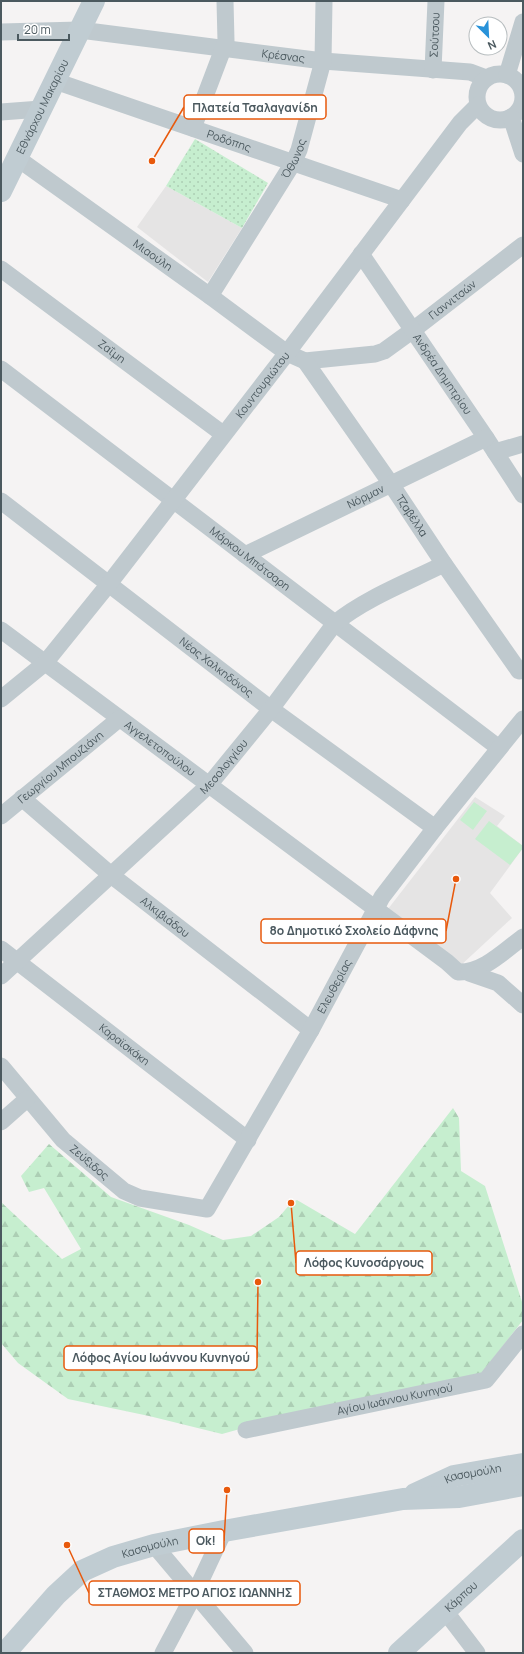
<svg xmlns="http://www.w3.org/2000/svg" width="524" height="1654" font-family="Manrope,sans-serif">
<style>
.education{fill:#e5e4e4}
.forest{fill:url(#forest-firs)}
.park{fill:url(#park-dots)}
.pitch{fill:#c6eecf}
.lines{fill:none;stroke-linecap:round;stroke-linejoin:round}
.street{stroke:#bfc9ce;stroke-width:17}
.secondary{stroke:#c0ccd2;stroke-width:22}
.labels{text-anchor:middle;stroke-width:4;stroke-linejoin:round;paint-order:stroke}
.street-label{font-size:11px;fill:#4b595f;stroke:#fff}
.leader{fill:none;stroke:#e8590c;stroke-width:1.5}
.callout-dot{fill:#e8590c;stroke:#fff;stroke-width:1.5}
.callout{fill:#fff;stroke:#e8590c;stroke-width:1.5}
.callout-label{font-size:12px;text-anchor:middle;font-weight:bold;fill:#4b595f}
</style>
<defs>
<pattern id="forest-firs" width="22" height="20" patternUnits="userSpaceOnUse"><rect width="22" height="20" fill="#c6eecf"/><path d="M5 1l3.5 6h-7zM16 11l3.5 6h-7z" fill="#acceb4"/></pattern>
<pattern id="park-dots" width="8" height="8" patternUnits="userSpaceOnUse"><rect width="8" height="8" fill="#c6eecf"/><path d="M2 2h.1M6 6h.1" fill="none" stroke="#acceb4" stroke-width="1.8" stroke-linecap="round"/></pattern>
</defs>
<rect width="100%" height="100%" fill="#f5f3f3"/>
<!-- education -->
<path class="education" d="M166,186L242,228L208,282L137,227Z
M475,797L505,816L497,826L523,846V848L490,893L512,918L459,967L388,909Z"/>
<!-- forest -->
<path class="forest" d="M453,1108L459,1118L461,1171L485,1186L523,1305V1320L480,1375L298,1413L222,1434L149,1416L68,1399L18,1363L1,1343V1202L62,1259L81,1249L44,1188L29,1192L21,1176L49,1144L111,1197L189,1225L223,1240L251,1236L279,1217L291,1203L297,1200L355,1234Z"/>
<!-- park -->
<path class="park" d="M195,139L268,183L242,228L166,186Z"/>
<!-- pitch -->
<path class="pitch" d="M474,802L487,811L473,830L460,820Z
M489,821L523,846V848L510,865L475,839Z"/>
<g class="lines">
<!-- street -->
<g class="street">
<path id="s1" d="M1,32L80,30L323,61L470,72L486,78"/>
<path id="s2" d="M433,70L436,1"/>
<circle cx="500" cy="97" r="23"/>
<path d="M507,75L523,22"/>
<path id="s3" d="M55,81L402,200"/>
<path d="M1,112L41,109"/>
<path d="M511,117L523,154"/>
<path d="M193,128L226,41L225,1"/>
<path id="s4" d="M17,158L210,296L287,353L305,361L375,354L384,351L413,330L523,245"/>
<path id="s5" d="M361,254L486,438L523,495"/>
<path id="s6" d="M1,269L223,434"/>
<path id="s7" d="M210,296L293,163L299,150L323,61L324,1"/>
<path id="s8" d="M305,361L391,484L444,564L519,671"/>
<path id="s9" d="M1,369L499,748"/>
<path d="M495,452L523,444"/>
<path id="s10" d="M1,501L271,709L435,828"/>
<path id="s11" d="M245,555L486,438"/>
<path id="s12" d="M1,630L447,962L458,972C483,973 504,951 523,937"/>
<path id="s13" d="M1,699L45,663L108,585L287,353L460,123L478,105"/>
<path id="s14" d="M22,798L111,875L311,1030"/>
<path id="s15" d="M1,816L119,719"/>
<path id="s16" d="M1,949L248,1140"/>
<path d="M469,973L498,983L523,1005"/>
<path id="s17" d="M1,976L209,785L271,709L335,623C366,598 408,582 444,564"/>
<path id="s18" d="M1,1066L63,1140L124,1191L140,1198L207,1209L311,1030L382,897L435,828L523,719"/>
<path d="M1,1122L27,1099"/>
<path id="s19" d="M246,1430L486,1380L523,1334"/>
<path d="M154,1545L245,1653"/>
<path d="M445,1611L477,1653"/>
<path d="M163,1653L195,1593L224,1531"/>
</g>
<!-- secondary -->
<g class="secondary">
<path id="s20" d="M1,191L94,1"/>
<path id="s21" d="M415,1494L454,1476L523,1464"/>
<path id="s22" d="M5,1653L56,1595L82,1571L113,1557L154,1545L224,1531L403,1499L459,1497L523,1485"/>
<path id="s23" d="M399,1653L523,1540"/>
</g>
</g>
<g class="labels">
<!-- street labels -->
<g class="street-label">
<text dy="4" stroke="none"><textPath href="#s2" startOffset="35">Σούτσου</textPath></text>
<text dy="4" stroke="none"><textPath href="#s1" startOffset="284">Κρέσνας</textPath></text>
<text dy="4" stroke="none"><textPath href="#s20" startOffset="94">Εθνάρχου Μακαρίου</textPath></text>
<text dy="4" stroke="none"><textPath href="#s3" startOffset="184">Ροδόπης</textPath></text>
<text dy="4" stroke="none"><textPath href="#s7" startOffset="161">Όθωνος</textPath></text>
<text dy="4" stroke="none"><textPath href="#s4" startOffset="167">Μιαούλη</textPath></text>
<text dy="4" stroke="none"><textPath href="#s4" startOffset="518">Γιαννιτσών</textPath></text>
<text dy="4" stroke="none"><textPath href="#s6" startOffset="138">Ζαΐμη</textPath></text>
<text dy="4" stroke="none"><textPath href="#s5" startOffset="145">Ανδρέα Δημητρίου</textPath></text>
<text dy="4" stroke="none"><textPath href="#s13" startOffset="410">Κουντουριώτου</textPath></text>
<text dy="4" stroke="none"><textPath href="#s11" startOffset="134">Νόρμαν</textPath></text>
<text dy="4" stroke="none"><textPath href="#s8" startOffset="188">Τζαβέλλα</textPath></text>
<text dy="4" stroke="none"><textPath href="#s9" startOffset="313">Μάρκου Μπότσαρη</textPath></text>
<text dy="4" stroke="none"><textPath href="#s10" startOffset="272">Νέας Χαλκηδόνος</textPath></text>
<text dy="4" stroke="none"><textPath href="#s12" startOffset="198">Αγγελετοπούλου</textPath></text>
<text dy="4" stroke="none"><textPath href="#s17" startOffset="306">Μεσολογγίου</textPath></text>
<text dy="4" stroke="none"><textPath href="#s15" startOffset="77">Γεωργίου Μπουζιάνη</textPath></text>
<text dy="4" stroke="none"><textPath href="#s14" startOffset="186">Αλκιβιάδου</textPath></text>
<text dy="4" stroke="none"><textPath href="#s18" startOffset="518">Ελευθερίας</textPath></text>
<text dy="4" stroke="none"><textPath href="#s16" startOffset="156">Καραϊσκάκη</textPath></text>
<text dy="4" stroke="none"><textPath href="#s18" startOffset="131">Ζεύξιδος</textPath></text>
<text dy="4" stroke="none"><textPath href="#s19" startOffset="152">Αγίου Ιωάννου Κυνηγού</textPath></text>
<text dy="4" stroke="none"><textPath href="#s21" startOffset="62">Κασομούλη</textPath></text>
<text dy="4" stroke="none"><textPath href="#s22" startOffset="185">Κασομούλη</textPath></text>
<text dy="4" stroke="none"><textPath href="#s23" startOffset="84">Κάρπου</textPath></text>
</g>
</g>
<!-- callouts -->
<path class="leader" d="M152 161L184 107M456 879L446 931M291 1203L296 1263M258 1282L257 1358M227 1490L224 1541M67 1545L89 1593"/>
<g class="callout-dot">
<circle cx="152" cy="161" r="4"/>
<circle cx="456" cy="879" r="4"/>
<circle cx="291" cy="1203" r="4"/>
<circle cx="258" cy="1282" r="4"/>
<circle cx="227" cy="1490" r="4"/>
<circle cx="67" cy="1545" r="4"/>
</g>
<g class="callout">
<rect x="184" y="95" width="142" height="24" rx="4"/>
<rect x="261" y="919" width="185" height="24" rx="4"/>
<rect x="296" y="1251" width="136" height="24" rx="4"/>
<rect x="64" y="1346" width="193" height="24" rx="4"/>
<rect x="189" y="1529" width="35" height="24" rx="4"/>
<rect x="89" y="1581" width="211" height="24" rx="4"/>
</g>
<g class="callout-label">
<text x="255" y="112">Πλατεία Τσαλαγανίδη</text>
<text x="354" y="935">8ο Δημοτικό Σχολείο Δάφνης</text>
<text x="364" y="1267">Λόφος Κυνοσάργους</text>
<text x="161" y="1362">Λόφος Αγίου Ιωάννου Κυνηγού</text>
<text x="206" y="1545">Ok!</text>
<text x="195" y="1597">ΣΤΑΘΜΟΣ ΜΕΤΡΟ ΑΓΙΟΣ ΙΩΑΝΝΗΣ</text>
</g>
<!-- border -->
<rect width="524" height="1654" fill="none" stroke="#4b595f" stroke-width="4"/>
<!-- north arrow -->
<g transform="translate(488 36) rotate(156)"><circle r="19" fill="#ffffff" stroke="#b7bdbf"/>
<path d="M0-3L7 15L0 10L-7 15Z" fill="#2892d9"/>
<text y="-6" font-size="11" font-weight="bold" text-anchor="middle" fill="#4b595f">N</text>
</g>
<!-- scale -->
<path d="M18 34v6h51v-6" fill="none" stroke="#4b595f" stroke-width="2"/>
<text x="24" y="34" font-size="12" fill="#4b595f" stroke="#ffffff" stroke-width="3" paint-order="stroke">20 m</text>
</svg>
